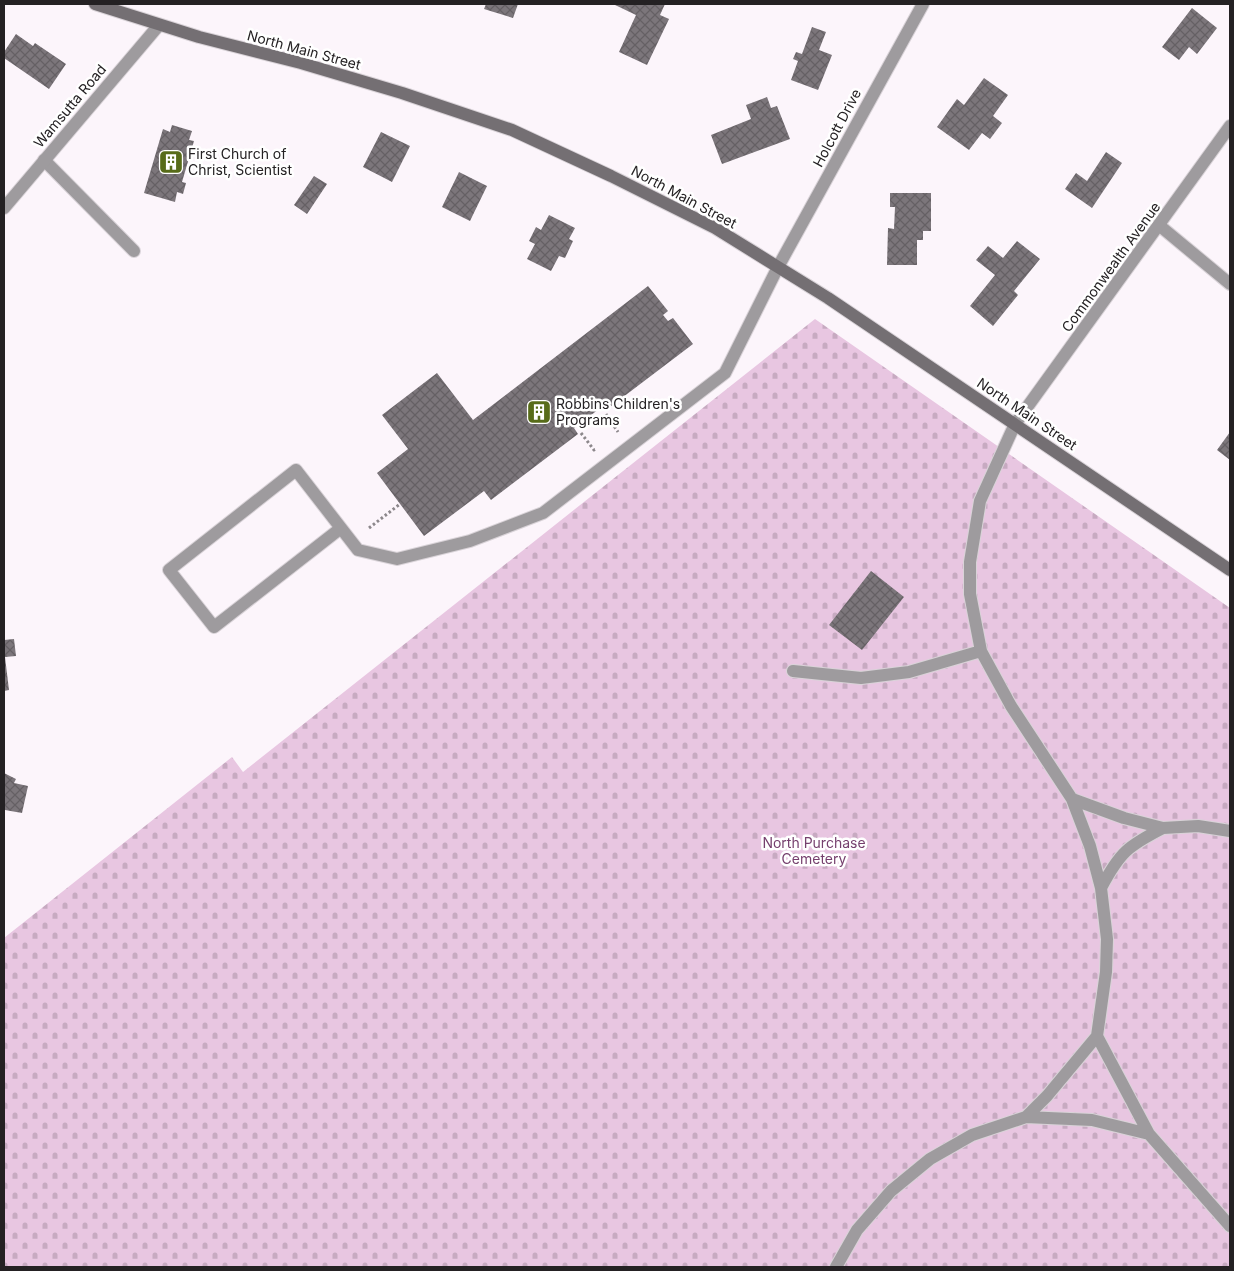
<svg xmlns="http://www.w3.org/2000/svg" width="1234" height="1271" font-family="Inter,sans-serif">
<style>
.cemetery{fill:url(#cemetery-stones)}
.building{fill:url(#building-cross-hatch)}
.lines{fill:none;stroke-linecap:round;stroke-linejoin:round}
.service-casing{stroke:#d9d3d8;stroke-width:14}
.minor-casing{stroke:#d9d3d8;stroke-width:14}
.secondary-casing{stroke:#d9d3d8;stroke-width:14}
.path{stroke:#8c878b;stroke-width:3;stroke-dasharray:2.5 2.5;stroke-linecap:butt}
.service{stroke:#9e9b9e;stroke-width:12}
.minor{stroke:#9e9b9e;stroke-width:12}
.secondary{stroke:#746f73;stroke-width:12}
.labels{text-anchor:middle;stroke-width:5;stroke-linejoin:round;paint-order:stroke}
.street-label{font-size:14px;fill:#242123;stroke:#fff}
.poi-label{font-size:14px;fill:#242123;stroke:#fff;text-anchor:start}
.park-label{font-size:14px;fill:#753f6d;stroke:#fff}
</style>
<defs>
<pattern id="cemetery-stones" width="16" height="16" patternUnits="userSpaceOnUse" patternTransform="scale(1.25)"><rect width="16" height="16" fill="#e8c6e1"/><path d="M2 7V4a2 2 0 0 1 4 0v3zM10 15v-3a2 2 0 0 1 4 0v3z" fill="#c7aac1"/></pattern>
<pattern id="building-cross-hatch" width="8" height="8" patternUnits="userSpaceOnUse" patternTransform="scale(1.25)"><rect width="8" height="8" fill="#7c767b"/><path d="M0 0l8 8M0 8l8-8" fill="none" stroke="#656064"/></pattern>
</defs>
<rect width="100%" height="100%" fill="#fcf5fb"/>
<!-- cemetery -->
<path class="cemetery" d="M815,319L1230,608V1267H4V938L232,757L243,772Z"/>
<!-- building -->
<path class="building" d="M486,4H518L513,18L484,9Z
M613,4H665L660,15L669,19L647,65L619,52L636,15Z
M1192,8L1217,28L1197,54L1189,47L1179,60L1162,47Z
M812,27L826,32L819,50L832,55L818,90L791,80L798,61L793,59L796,52L802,54Z
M16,34L33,46L35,43L66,64L49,89L4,58V52Z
M984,78L1008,95L993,116L1002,123L990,139L982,133L969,150L937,127L957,99L964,105Z
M767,97L771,108L777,106L790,139L722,164L711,135L751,119L746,105Z
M172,125L192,131L189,140L194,141L182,182L186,183L183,194L177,192L175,202L144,193L163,129L170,132Z
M381,132L410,146L392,182L363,167Z
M1106,152L1122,163L1092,208L1065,189L1076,173L1087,181Z
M459,172L487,186L470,221L442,207Z
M314,176L327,184L307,214L294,205Z
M890,193H931V231H923V240H917V265H887L888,228L894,229L895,207H890Z
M549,215L575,228L569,239L573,241L565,258L559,256L551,271L527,259L535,244L529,241L536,227L541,230Z
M1017,241L1040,259L1014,291L1018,295L993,326L970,306L995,275L976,260L988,246L1003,258Z
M648,286L668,311L663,315L668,321L673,318L693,344L606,410L603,406L574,428L578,434L491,500L484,491L424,536L377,473L408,449L382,415L437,373L473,420Z
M1230,432V460L1217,450Z
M871,571L904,597L862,650L829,625Z
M14,639L16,656L5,657L9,690L4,691V640Z
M4,773L16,779L14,783L28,786L22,813L5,810L4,813Z"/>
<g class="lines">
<defs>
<path id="service" d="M44,160L134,251
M1160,226L1230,284
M341,528L214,627L169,570L296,470L358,550L397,559L470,541L543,513L725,373L778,267
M981,651L1011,706L1072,799
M793,671L861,678L909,672L981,651L970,594V562L980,501L1015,424
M1101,888C1120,852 1128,846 1163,828
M1097,1036L1149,1134
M1026,1117L1047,1096L1097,1036L1106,972L1107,939L1101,888L1090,846L1072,799L1124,818L1163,828L1198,826L1230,831
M836,1267L857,1230L891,1191L930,1159L972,1135L1026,1117L1092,1120L1149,1134L1230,1226"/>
<path id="minor" d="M4,208L159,25
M778,267L923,4
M1015,424L1230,126"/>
<path id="secondary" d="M95,4L199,37L301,63L402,93L512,130L611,176L715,228L828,298L1230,570"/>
</defs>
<!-- service casing -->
<use href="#service" class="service-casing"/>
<!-- minor casing -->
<use href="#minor" class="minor-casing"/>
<!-- secondary casing -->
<use href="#secondary" class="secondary-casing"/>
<!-- path -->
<path class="path" d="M606,414L618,432
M581,433L594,450L596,449
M369,528L400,504"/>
<!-- service -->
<use href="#service" class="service"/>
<!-- minor -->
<use href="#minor" class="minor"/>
<!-- secondary -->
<use href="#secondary" class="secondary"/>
</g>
<!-- icons -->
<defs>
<symbol id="building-square" viewBox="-11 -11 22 22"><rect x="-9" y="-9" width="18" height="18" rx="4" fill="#576b19" stroke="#fff"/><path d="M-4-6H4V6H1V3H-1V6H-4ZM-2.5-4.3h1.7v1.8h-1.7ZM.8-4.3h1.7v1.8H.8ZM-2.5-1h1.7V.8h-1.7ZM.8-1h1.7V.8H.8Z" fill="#fff"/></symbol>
</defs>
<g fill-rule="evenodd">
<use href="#building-square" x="157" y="148" width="28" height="28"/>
<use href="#building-square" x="525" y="398" width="28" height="28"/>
</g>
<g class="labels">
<!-- street labels -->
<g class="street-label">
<text transform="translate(304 50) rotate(15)" y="5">North Main Street</text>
<text transform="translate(70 106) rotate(-50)" y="5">Wamsutta Road</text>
<text transform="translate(837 128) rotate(-62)" y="5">Holcott Drive</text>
<text transform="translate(684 197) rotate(28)" y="5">North Main Street</text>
<text transform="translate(1111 267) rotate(-54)" y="5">Commonwealth Avenue</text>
<text transform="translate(1027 414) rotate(34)" y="5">North Main Street</text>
</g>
<!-- poi labels -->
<g class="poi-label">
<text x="188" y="159">First Church of<tspan x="188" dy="16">Christ, Scientist</tspan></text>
<text x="556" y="409">Robbins Children's<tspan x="556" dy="16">Programs</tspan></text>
</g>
<!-- park labels -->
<g class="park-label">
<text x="814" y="848">North Purchase<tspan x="814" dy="16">Cemetery</tspan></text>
</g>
</g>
<!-- border -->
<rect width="1234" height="1271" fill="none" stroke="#242123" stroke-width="10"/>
</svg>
